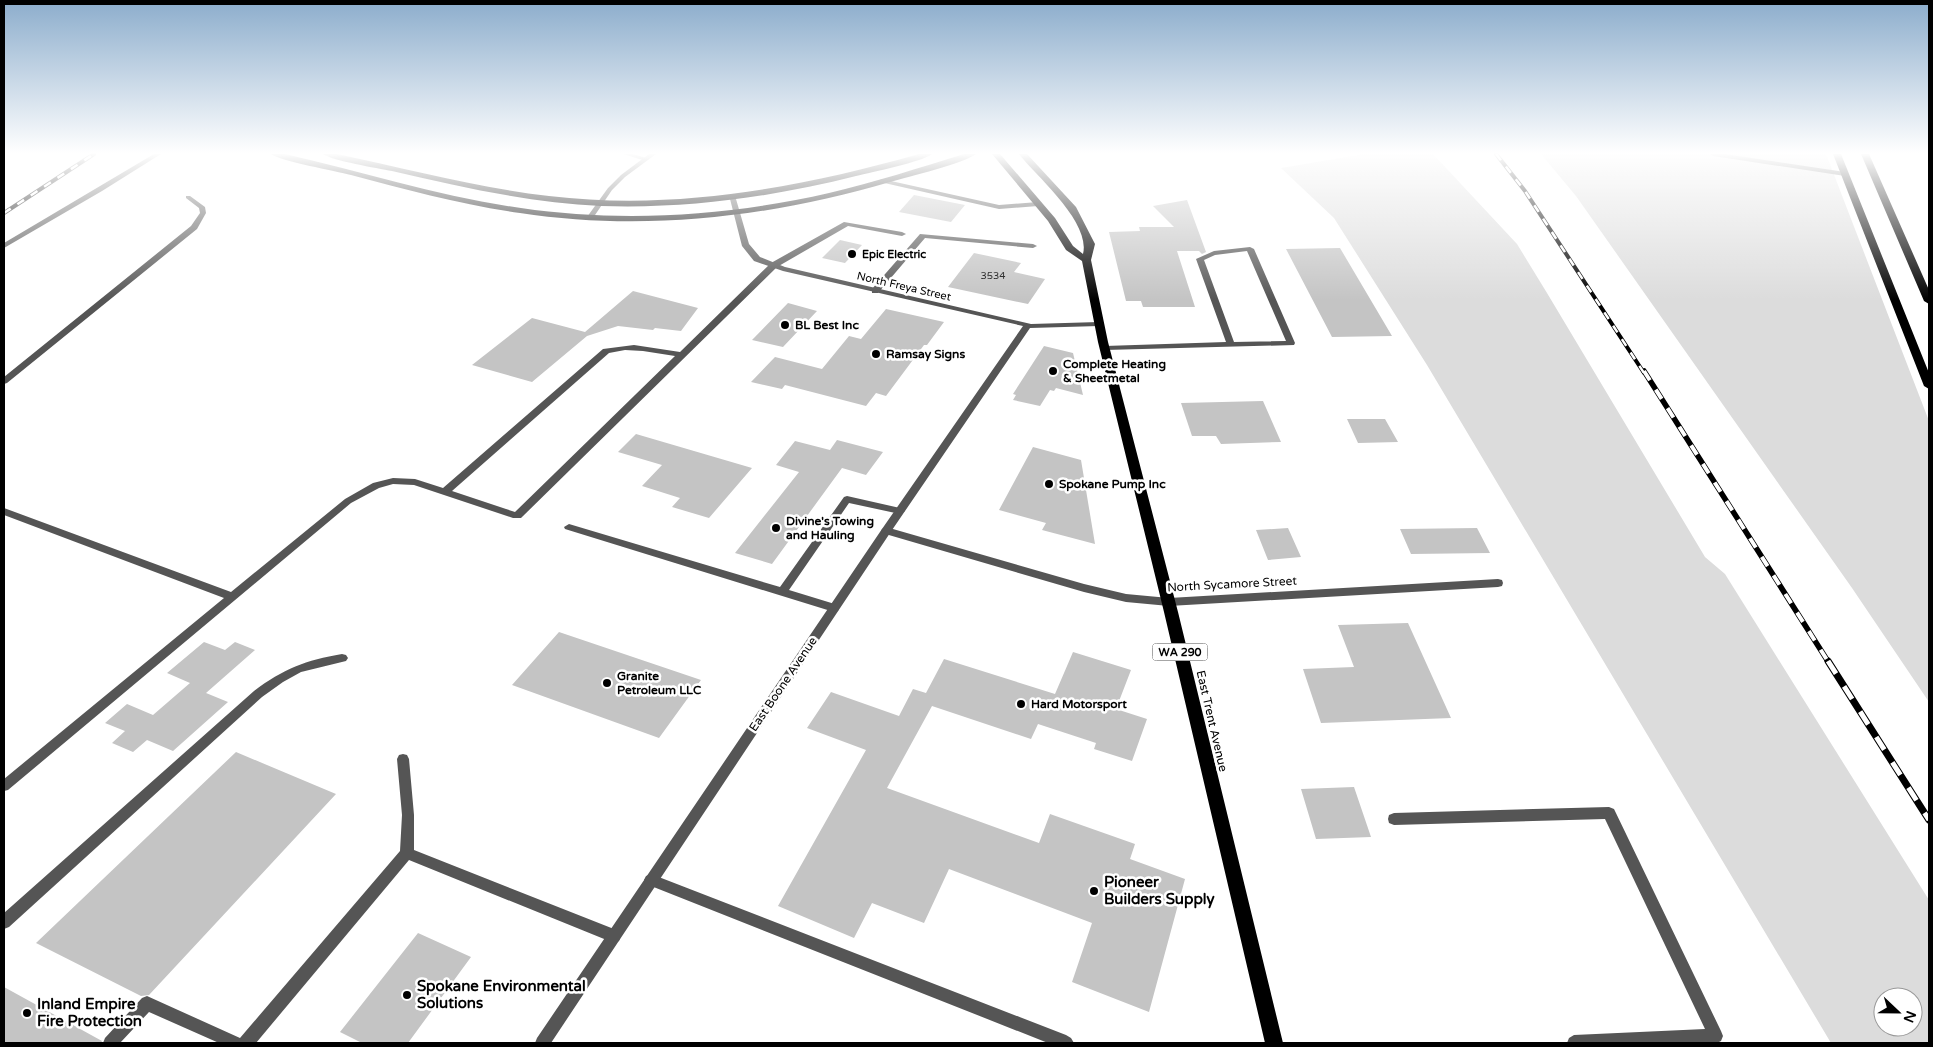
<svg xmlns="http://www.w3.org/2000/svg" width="1933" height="1047" font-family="'Varela Round',sans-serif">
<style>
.green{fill:#dcdcdc;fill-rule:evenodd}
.building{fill:#c4c4c4}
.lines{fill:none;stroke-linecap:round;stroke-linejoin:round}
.lane{fill:#555;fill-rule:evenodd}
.street{fill:#555;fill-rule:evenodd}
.primary{fill:#000;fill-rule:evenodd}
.rail-far2-casing{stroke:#000;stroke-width:4}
.rail-far1-casing{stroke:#000;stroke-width:5.5}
.rail-casing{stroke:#000;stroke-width:7}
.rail-far2{stroke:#fff;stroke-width:2.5;stroke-dasharray:8;stroke-linecap:butt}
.rail-far1{stroke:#fff;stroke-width:4;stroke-dasharray:11;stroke-linecap:butt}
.rail{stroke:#fff;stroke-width:5;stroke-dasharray:15;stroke-linecap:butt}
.poi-dot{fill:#000;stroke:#fff;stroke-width:2}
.labels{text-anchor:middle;stroke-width:5;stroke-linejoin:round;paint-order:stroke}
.number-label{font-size:10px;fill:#313131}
.far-poi-label{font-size:11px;font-weight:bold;fill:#000;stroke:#fff;text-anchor:start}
.far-street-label{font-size:11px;fill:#000;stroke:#fff}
.shield{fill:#fff;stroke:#4c4c4c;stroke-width:1}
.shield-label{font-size:11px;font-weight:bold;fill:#000}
.poi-label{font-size:12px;font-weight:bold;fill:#000;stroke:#fff;text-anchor:start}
.street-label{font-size:12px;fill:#000;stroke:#fff}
.near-poi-label{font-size:15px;font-weight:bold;fill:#000;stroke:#fff;text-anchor:start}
</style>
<rect width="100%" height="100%" fill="#fff"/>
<!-- green -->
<path class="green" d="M1365,154H1433L1517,244L1547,293L1705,557L1725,574L1929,900V1043H1831L1427,365L1334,218L1281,168ZM1883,997H1913V1027H1883Z
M1541,154H1826L1929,421V702L1852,588L1576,196Z"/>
<!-- building -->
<path class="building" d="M914,195L965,205L951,222L899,212Z
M1187,200L1206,252L1202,254L1199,251H1177L1195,307H1143L1141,301H1126L1109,232L1140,231L1139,227H1174L1153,206Z
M840,240L862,245L845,263L822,258Z
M1340,248L1392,336L1332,337L1286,249Z
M974,253L1021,263L1014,272L1045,279L1028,304L948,287Z
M633,291L698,308L681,331L655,328L653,330L618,326L587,336L532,382L472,365L532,318L585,332Z
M788,303L817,311L783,347L752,340Z
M886,309L944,322L927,345H924L886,396L876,393L866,406L785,385L782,389L751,382L775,357L822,369L849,336L861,339Z
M1044,346L1073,353L1083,395L1056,388L1054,391L1050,390L1040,406L1013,400L1016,395L1013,394Z
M1263,401L1281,442L1221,444L1216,436H1192L1181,403Z
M1347,419H1385L1398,442L1358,443Z
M636,434L752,468L709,518L672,507L680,498L642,486L662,465L618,452Z
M837,440L883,452L866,475L842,468L772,564L735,553L799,472L776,465L795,441L830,450Z
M1033,447L1081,460L1095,544L1042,530L1046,523L999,510Z
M1288,528L1301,557L1268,560L1256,530Z
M1477,528L1490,553L1411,554L1400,529Z
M1408,623L1451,718L1321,723L1303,669L1354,667L1338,625Z
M559,632L701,680L659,738L512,685Z
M204,642L225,650L235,642L255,650L206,693L228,702L173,751L147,740L133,752L112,743L125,731L105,723L127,704L153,715L190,683L167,673Z
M1073,652L1131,670L1116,709L1147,719L1132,761L1094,749L1096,743L1038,724L1031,739L932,706L887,788L1039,843L1050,814L1135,844L1130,859L1185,879L1149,1012L1072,982L1092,923L949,869L924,923L872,903L854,938L778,906L866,750L807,728L831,692L899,716L913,689L926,693L944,659L1055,694Z
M236,752L336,794L149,995L141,996L36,943Z
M1354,787L1371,837L1316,839L1301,789Z
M418,933L471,957L408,1043H362L340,1032Z
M4,987L102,1041L101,1043H4Z"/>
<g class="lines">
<!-- lane -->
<path class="lane" d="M154,154H161L102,191L4,248V243Z
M623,154H633L649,159L646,161Z
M882,179L999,205L1038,202L1041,204L1038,206L999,209L880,182V180Z
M186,196H190L205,207L206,213L197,229L7,383L4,384V377L191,226L200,213L199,208L186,198Z
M844,222L902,232L906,234L902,236L848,226L777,267L521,518H513L414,485L393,484L379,488L351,503L8,790L4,791V779L224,598L4,515V508L231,592L345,499L373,483L393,478L415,479L443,488L603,349L634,345L680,352L771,263ZM625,350L643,351L675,356L515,512L452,491L609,353Z
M920,234L1033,244L1037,246L1033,248L925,238L878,293H872V289Z
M1250,247L1254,249L1295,343L1294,345L1105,350L1101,348L1105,346L1226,342L1196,259L1214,251ZM1247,251L1286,341L1234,342L1204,260L1215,255Z
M847,496L900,508L905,511L900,514L849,503L789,590L838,605L839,608L838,611L834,612L565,529L564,527L569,524L780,587L844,497Z
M886,527L1084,584L1126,594L1169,598L1498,579L1502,580L1503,583L1502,586L1498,587L1169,606L1126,602L1084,592L882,533L881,531L882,529Z
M342,654L346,655L348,658L346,661L301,672L283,682L262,697L9,927L4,929V913L254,691C283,669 306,660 342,654Z
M403,754L407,755L409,759L414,815V850L619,931L621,936L619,941L614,943L409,860L256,1043H219L149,1012L120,1043H103L105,1038L142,998L147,996L240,1038L400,851L402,815L397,759L399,755Z
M1609,807L1614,809L1721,1031L1723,1036L1721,1041L1717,1043H1567L1569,1038L1574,1035L1705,1029L1605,819L1394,825L1389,823L1388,819L1389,815L1394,813Z
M651,874L1066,1035L1071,1038L1074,1043H1048L646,884L644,880L646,876Z"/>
<!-- street -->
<path class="street" d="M649,154H656L625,177L612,190L593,218H589L587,217L608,188L621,175Z
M1710,154H1725L1845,172L1848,174L1845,176L1713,156Z
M733,197L736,199L749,244L760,257L785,267L1031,324L1099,322L1103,324L1099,326L1030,328L890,533L551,1043H535L537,1038L882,529L1023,326L783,271L754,261L742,246L730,199Z"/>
<!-- primary -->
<path class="primary" d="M271,154H285C364,172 441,197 521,208C623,223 729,216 829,193C875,182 919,168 964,154H976C965,163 908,177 890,182C771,217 644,232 520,213C463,205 407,190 351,175C336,171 280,161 271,154Z
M323,154H337C408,169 478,188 549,196C676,211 798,188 919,154H932C922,162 872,172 856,176C772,197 688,209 601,206C531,203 461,187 392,171C377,168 333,161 323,154Z
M992,154H1000L1055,218L1073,246L1083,254C1091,222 1037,177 1019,154H1027L1076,207L1095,244L1091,260L1108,342L1178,612L1283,1043H1265L1164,612L1098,342L1082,261L1066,250L1048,221Z
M1833,154H1841L1929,373V389L1924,386Z
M1861,154H1869L1929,290V304L1924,301Z"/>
<defs>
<path id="rail-far2" d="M1496,154L1525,191L1644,373
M4,213L94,154"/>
<path id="rail-far1" d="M1644,371L1829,663"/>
<path id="rail" d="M1828,661L1929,820"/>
</defs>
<!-- rail-far2 casing -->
<use href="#rail-far2" class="rail-far2-casing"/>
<!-- rail-far1 casing -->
<use href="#rail-far1" class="rail-far1-casing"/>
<!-- rail casing -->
<use href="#rail" class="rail-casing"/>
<!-- rail-far2 -->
<use href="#rail-far2" class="rail-far2"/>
<!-- rail-far1 -->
<use href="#rail-far1" class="rail-far1"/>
<!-- rail -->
<use href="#rail" class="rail"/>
</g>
<!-- sky -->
<linearGradient id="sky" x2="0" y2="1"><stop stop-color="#8cadcc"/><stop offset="0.51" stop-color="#fff"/><stop offset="1" stop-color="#fff" stop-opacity="0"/></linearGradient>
<rect width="1933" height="300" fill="url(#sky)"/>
<!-- markers -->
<g class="poi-dot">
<circle cx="852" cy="254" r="5"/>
<circle cx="785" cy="325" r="5"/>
<circle cx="876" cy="354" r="5"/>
<circle cx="1053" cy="371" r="5"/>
<circle cx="1049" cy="484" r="5"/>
<circle cx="776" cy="528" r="5"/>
<circle cx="607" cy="683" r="5"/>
<circle cx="1021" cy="704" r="5"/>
<circle cx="1094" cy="891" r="5"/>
<circle cx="407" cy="995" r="5"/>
<circle cx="27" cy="1013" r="5"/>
</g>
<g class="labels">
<!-- number labels -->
<g class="number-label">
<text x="993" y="279">3534</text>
</g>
<!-- far-poi labels -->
<g class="far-poi-label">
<text x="862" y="258">Epic Electric</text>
</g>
<!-- far-street labels -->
<g class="far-street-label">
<text transform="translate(904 286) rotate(13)" y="4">North Freya Street</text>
</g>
<!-- shield labels -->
<rect class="shield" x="1152.5" y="643.5" width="55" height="17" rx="4"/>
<g class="shield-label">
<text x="1180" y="656">WA 290</text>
</g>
<!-- poi labels -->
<g class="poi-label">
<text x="795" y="329">BL Best Inc</text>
<text x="886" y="358">Ramsay Signs</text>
<text x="1063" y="368">Complete Heating<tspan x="1063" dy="14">&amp; Sheetmetal</tspan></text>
<text x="1059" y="488">Spokane Pump Inc</text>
<text x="786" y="525">Divine's Towing<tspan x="786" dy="14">and Hauling</tspan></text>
<text x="617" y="680">Granite<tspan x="617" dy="14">Petroleum LLC</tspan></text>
<text x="1031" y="708">Hard Motorsport</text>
</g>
<!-- street labels -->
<g class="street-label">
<text transform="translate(1232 584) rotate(-3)" y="4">North Sycamore Street</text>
<text transform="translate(783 684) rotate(-56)" y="4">East Boone Avenue</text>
<text transform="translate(1212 721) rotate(77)" y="4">East Trent Avenue</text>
</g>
<!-- near-poi labels -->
<g class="near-poi-label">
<text x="1104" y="887">Pioneer<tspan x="1104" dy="17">Builders Supply</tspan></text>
<text x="417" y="991">Spokane Environmental<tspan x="417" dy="17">Solutions</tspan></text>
<text x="37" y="1009">Inland Empire<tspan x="37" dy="17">Fire Protection</tspan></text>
</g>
</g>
<!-- border -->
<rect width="1933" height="1047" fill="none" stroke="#000000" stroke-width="10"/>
<!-- north arrow -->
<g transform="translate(1898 1012) rotate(112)"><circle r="24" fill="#ffffff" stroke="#999999"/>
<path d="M0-4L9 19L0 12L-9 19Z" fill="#000000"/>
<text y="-8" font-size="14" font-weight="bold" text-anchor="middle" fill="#000000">N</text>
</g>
</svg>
